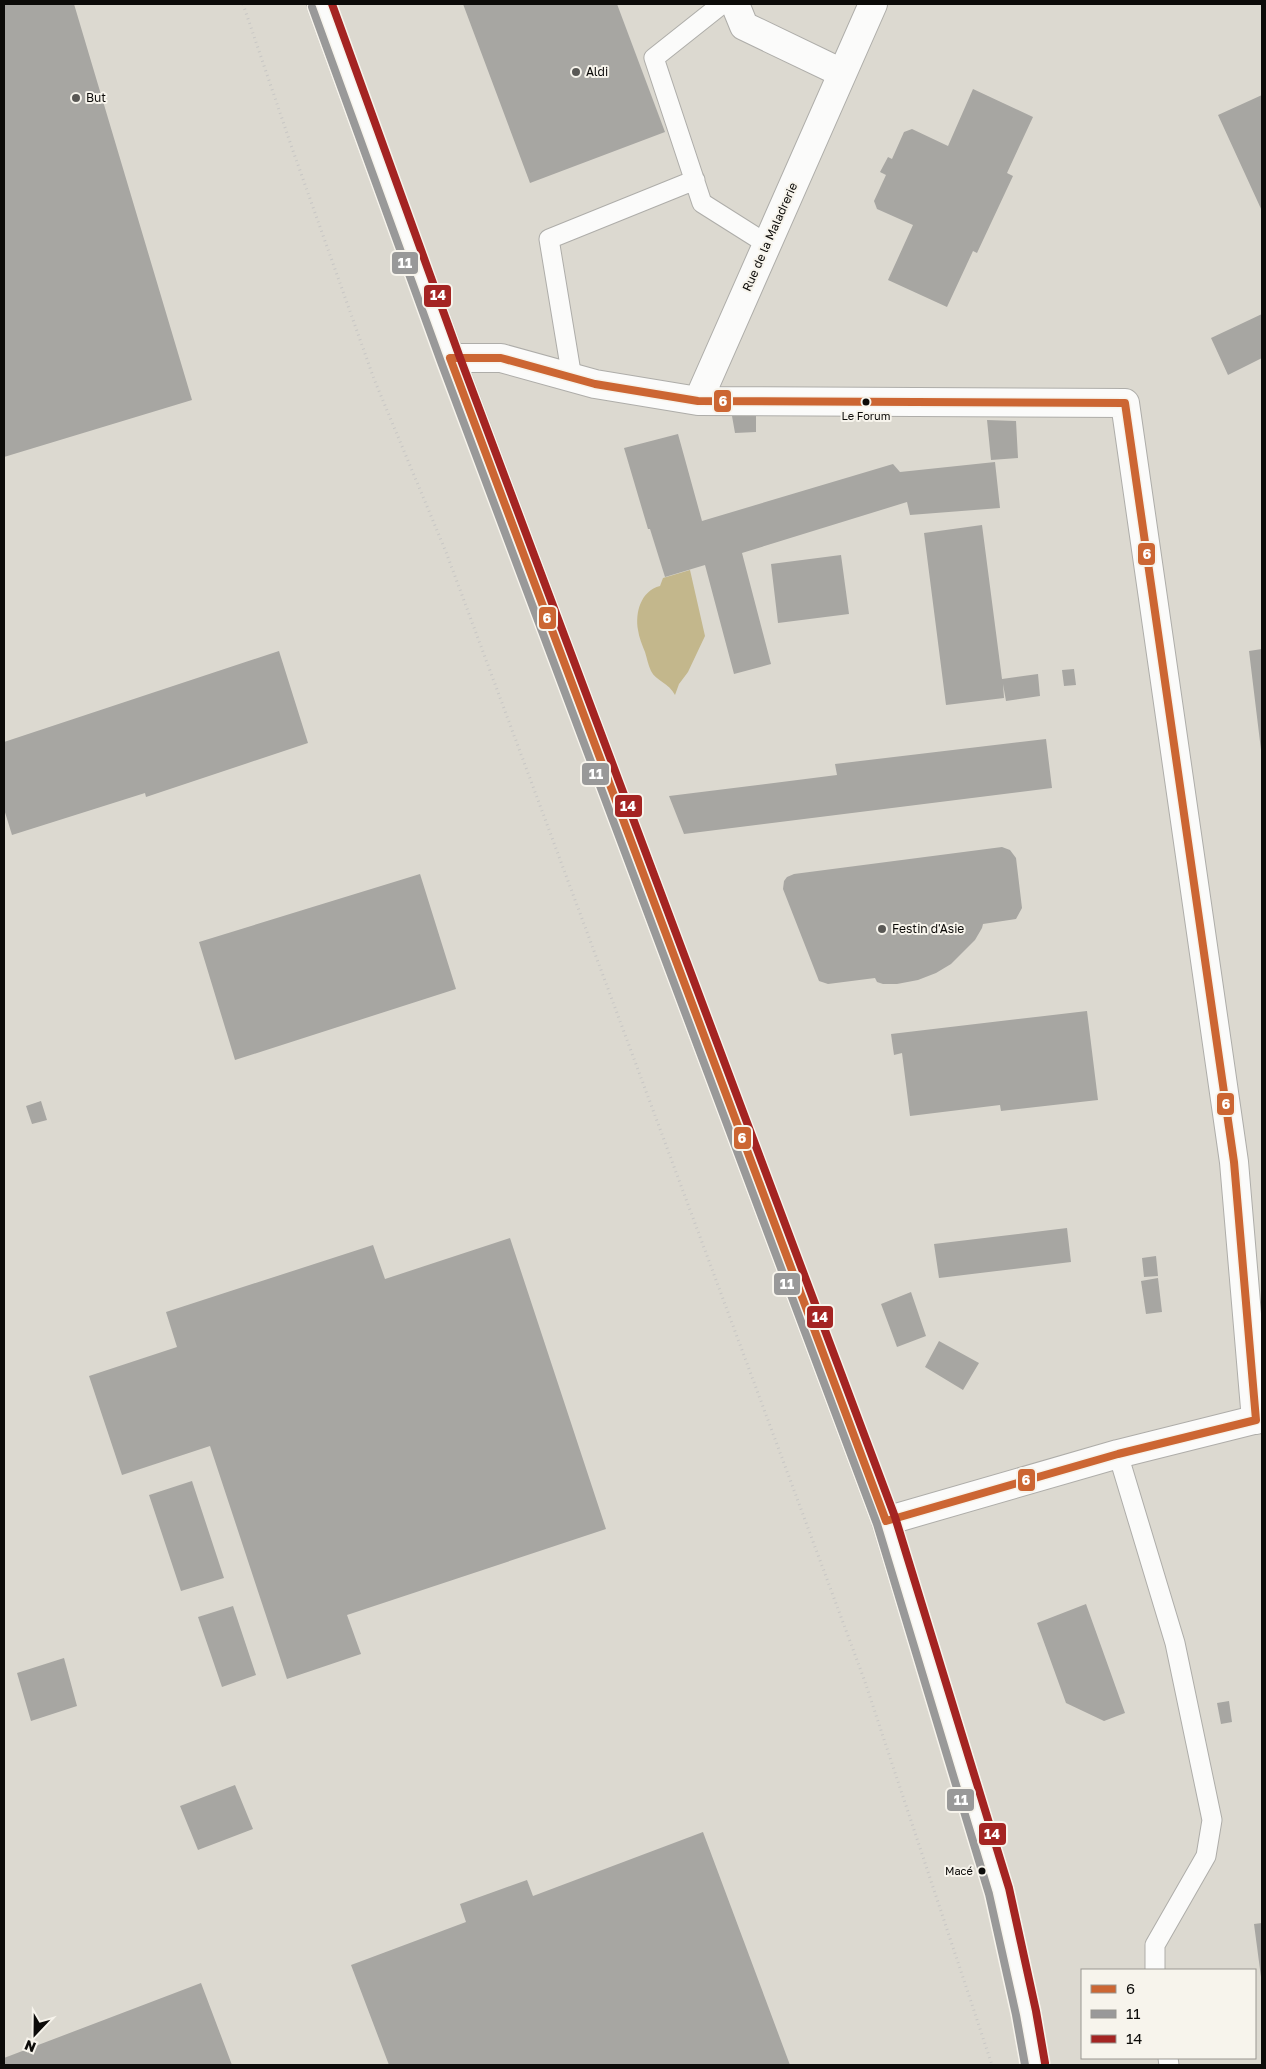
<svg xmlns="http://www.w3.org/2000/svg" width="1266" height="2069" font-family="'Golos Text',sans-serif">
<style>
.built{fill:#dcd9d0;fill-rule:evenodd}
.water{fill:#c3b78c}
.building{fill:#a7a6a2}
.lines{fill:none;stroke-linecap:round;stroke-linejoin:round}
.lane-casing{stroke:#aeada9;stroke-width:21}
.street-casing{stroke:#aeada9;stroke-width:30}
.secondary-casing{stroke:#aeada9;stroke-width:30}
.path{stroke:#c8c7c5;stroke-width:3;stroke-dasharray:1 4;stroke-linecap:butt}
.lane{stroke:#fbfbfa;stroke-width:19}
.street{stroke:#fbfbfa;stroke-width:28}
.secondary{stroke:#fbfbfa;stroke-width:28}
.bus-1-casing{stroke:#f7f4ec;stroke-width:11}
.bus-2-casing{stroke:#f7f4ec;stroke-width:11}
.bus-3-casing{stroke:#f7f4ec;stroke-width:11}
.bus-1{stroke:#c63;stroke-width:8}
.bus-2{stroke:#999;stroke-width:8}
.bus-3{stroke:#a42422;stroke-width:8}
.poi-dot{fill:#595855;stroke:#f7f4ec;stroke-width:2}
.bus-dot{fill:#0c0b09;stroke:#f7f4ec;stroke-width:2}
.labels{text-anchor:middle;stroke-width:4;stroke-linejoin:round;paint-order:stroke}
.bus-label{font-size:11px;fill:#0c0b09;stroke:#f7f4ec}
.poi-label{font-size:12px;fill:#0c0b09;stroke:#f7f4ec;text-anchor:start}
.street-label{font-size:12px;fill:#0c0b09;stroke:#f7f4ec}
.line-badge{stroke:#f7f4ec;stroke-width:2}
.badge-label{font-size:14px;text-anchor:middle;font-weight:bold;fill:#fff}
</style>
<rect width="100%" height="100%" fill="#e7e6e1"/>
<!-- built -->
<path class="built" d="M4,4H1262V2065H4ZM1082,1970H1255V2058H1082Z"/>
<!-- water -->
<path class="water" d="M690,570L705,636L688,672L679,684L675,695C669,683 656,681 651,671C648,665 647,658 645,652C642,645 639,637 638,630C635,612 641,591 660,586L663,578Z"/>
<!-- building -->
<path class="building" d="M4,4H74L192,400L4,457Z
M463,4H617L665,132L530,183Z
M973,89L1033,117L1007,173L1013,176L977,253L973,251L947,307L888,280L913,225L877,209L874,201L886,175L880,172L888,157L892,159L904,132L912,129L948,146Z
M1262,95V211L1218,115Z
M1262,314V358L1228,375L1211,338Z
M734,414H756V432L735,433L732,416Z
M987,420L1016,421L1018,458L991,460Z
M678,434L702,521L893,464L900,472L995,462L1000,508L910,515L907,502L742,553L771,664L734,674L705,565L665,577L650,529H648L624,448Z
M982,525L1002,679L1038,674L1040,696L1006,701L1003,684L1004,698L946,705L924,533Z
M841,555L849,614L778,623L771,564Z
M1262,649V750H1261L1249,651Z
M279,651L308,743L146,797L145,793L12,835L4,809V742Z
M1074,669L1076,685L1064,686L1062,670Z
M1046,739L1052,788L684,834L669,796L837,775L835,764Z
M1002,847L1010,850L1016,858L1022,908L1016,919L983,924L982,928L975,940L951,964L936,973L918,980L897,984H883L877,982L875,978L828,984L819,981L783,889L784,881L787,877L794,874Z
M420,874L456,989L235,1060L199,942Z
M1087,1011L1098,1100L1001,1111L1000,1105L910,1116L902,1053L894,1055L891,1034Z
M41,1101L47,1120L32,1124L26,1106Z
M1067,1228L1071,1262L939,1278L934,1244Z
M510,1238L606,1529L347,1615L361,1654L287,1679L210,1446L122,1475L89,1376L177,1347L166,1312L373,1245L385,1279Z
M1156,1256L1158,1276L1144,1277L1142,1258Z
M1158,1278L1162,1312L1146,1314L1141,1281Z
M911,1292L926,1336L897,1347L881,1304Z
M939,1341L979,1363L963,1390L925,1367Z
M192,1481L224,1578L181,1591L149,1495Z
M1086,1604L1125,1713L1104,1721L1066,1703L1037,1623Z
M233,1606L256,1675L222,1687L198,1617Z
M64,1658L77,1706L31,1721L17,1673Z
M1229,1701L1232,1722L1221,1724L1217,1703Z
M235,1785L253,1829L198,1850L180,1806Z
M703,1832L790,2065H389L351,1965L466,1922L460,1904L527,1880L533,1896Z
M1262,1923V1977H1261L1254,1924Z
M201,1983L232,2065H4V2058Z"/>
<g class="lines">
<defs>
<path id="lane" d="M722,4L654,58L702,203L767,244
M572,378L549,239L695,180
M1118,1454L1175,1643L1212,1820L1206,1856L1155,1945V1970
M1168,2058L1169,2065"/>
<path id="street" d="M735,4L744,26L842,73
M450,358H501L595,384L698,401L1125,403L1234,1162L1256,1420
M698,401L873,4
M886,1521L1118,1454L1262,1418"/>
<path id="secondary" d="M321,4L450,358L886,1521L999,1891L1026,2013L1035,2065"/>
</defs>
<!-- lane casing -->
<use href="#lane" class="lane-casing"/>
<!-- street casing -->
<use href="#street" class="street-casing"/>
<!-- secondary casing -->
<use href="#secondary" class="secondary-casing"/>
<!-- path -->
<path class="path" d="M243,4L292,148L374,379L446,552L864,1679L992,2065"/>
<!-- lane -->
<use href="#lane" class="lane"/>
<!-- street -->
<use href="#street" class="street"/>
<!-- secondary -->
<use href="#secondary" class="secondary"/>
<defs>
<path id="bus-1" d="M450,358H501L595,384L698,401L1125,403L1234,1162L1256,1420L1118,1454L886,1521Z"/>
<path id="bus-2" d="M312,7L441,362L877,1524L989,1894L1016,2015L1025,2065"/>
<path id="bus-3" d="M332,4L459,355L895,1517L1009,1888L1036,2011L1045,2063"/>
</defs>
<!-- bus-1 casing -->
<use href="#bus-1" class="bus-1-casing"/>
<!-- bus-2 casing -->
<use href="#bus-2" class="bus-2-casing"/>
<!-- bus-3 casing -->
<use href="#bus-3" class="bus-3-casing"/>
<!-- bus-1 -->
<use href="#bus-1" class="bus-1"/>
<!-- bus-2 -->
<use href="#bus-2" class="bus-2"/>
<!-- bus-3 -->
<use href="#bus-3" class="bus-3"/>
</g>
<!-- markers -->
<g class="poi-dot">
<circle cx="576" cy="72" r="5"/>
<circle cx="76" cy="98" r="5"/>
<circle cx="882" cy="929" r="5"/>
</g>
<g class="bus-dot">
<circle cx="866" cy="402" r="4.5"/>
<circle cx="982" cy="1871" r="4.5"/>
</g>
<g class="labels">
<!-- bus labels -->
<g class="bus-label">
<text x="866" y="420">Le Forum</text>
<text x="973" y="1875" text-anchor="end">Macé</text>
</g>
<!-- poi labels -->
<g class="poi-label">
<text x="586" y="76">Aldi</text>
<text x="86" y="102">But</text>
<text x="892" y="933">Festin d'Asie</text>
</g>
<!-- street labels -->
<g class="street-label">
<text transform="translate(770 237) rotate(-66)" y="4">Rue de la Maladrerie</text>
</g>
</g>
<g class="line-badge">
<rect x="391" y="251" width="28" height="24" rx="5" fill="#999"/>
<rect x="423" y="284" width="29" height="24" rx="5" fill="#a42422"/>
<rect x="713" y="389" width="19" height="24" rx="5" fill="#c63"/>
<rect x="1137" y="542" width="19" height="24" rx="5" fill="#c63"/>
<rect x="538" y="606" width="19" height="24" rx="5" fill="#c63"/>
<rect x="581" y="762" width="29" height="24" rx="5" fill="#999"/>
<rect x="614" y="794" width="29" height="24" rx="5" fill="#a42422"/>
<rect x="1216" y="1092" width="19" height="24" rx="5" fill="#c63"/>
<rect x="733" y="1126" width="19" height="24" rx="5" fill="#c63"/>
<rect x="773" y="1272" width="28" height="24" rx="5" fill="#999"/>
<rect x="806" y="1305" width="28" height="24" rx="5" fill="#a42422"/>
<rect x="1017" y="1468" width="19" height="24" rx="5" fill="#c63"/>
<rect x="946" y="1788" width="29" height="24" rx="5" fill="#999"/>
<rect x="978" y="1822" width="29" height="24" rx="5" fill="#a42422"/>
</g>
<g class="badge-label">
<text x="405" y="268">11</text>
<text x="438" y="300">14</text>
<text x="723" y="406">6</text>
<text x="1147" y="559">6</text>
<text x="547" y="623">6</text>
<text x="596" y="779">11</text>
<text x="628" y="811">14</text>
<text x="1226" y="1109">6</text>
<text x="742" y="1143">6</text>
<text x="787" y="1289">11</text>
<text x="820" y="1322">14</text>
<text x="1026" y="1485">6</text>
<text x="961" y="1805">11</text>
<text x="992" y="1839">14</text>
</g>
<!-- border -->
<rect width="1266" height="2069" fill="none" stroke="#0c0b09" stroke-width="10"/>
<!-- legend -->
<rect x="1081" y="1969" width="175" height="90" fill="#f7f4ec" stroke="#999791"/>
<rect x="1091" y="1985" width="25" height="8" fill="#cc6633" stroke="#999791"/>
<text x="1126" y="1994" font-size="15" fill="#0c0b09">6</text>
<rect x="1091" y="2010" width="25" height="8" fill="#999999" stroke="#999791"/>
<text x="1126" y="2019" font-size="15" fill="#0c0b09">11</text>
<rect x="1091" y="2035" width="25" height="8" fill="#a42422" stroke="#999791"/>
<text x="1126" y="2044" font-size="15" fill="#0c0b09">14</text>
<!-- north arrow -->
<g transform="translate(35 2034) rotate(202)" stroke="#f7f4ec" stroke-width="4" paint-order="stroke">
<path d="M0-4L9 19L0 12L-9 19Z" fill="#0c0b09"/>
<text y="-8" font-size="14" font-weight="bold" text-anchor="middle" fill="#0c0b09">N</text>
</g>
</svg>
